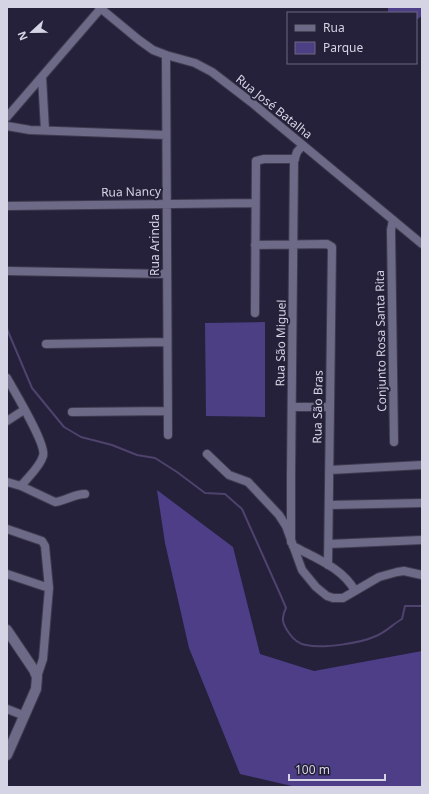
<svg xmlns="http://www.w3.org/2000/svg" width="429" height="794" font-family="'Noto Sans',sans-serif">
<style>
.green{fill:#4c3f83}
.forest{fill:#4d3e87}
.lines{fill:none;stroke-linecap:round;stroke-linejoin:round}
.stream{stroke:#4f436d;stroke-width:2}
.minor-casing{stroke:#3f3a4f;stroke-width:10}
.tertiary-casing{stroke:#3f3a4f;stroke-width:12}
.minor{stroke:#6d6a87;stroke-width:8}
.tertiary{stroke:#6d6a87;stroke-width:10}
.labels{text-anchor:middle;stroke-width:4;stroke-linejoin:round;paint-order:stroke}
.street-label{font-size:12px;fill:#d5d4e4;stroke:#25213a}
</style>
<rect width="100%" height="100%" fill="#25213a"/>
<!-- green -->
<path class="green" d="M265,322V417L206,416L205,323Z"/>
<!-- forest -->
<path class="forest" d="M388,7H422V16L416,20V13H388Z
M157,490L233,547L260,654L314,671L422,651V787H296L240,774L189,648L165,543Z"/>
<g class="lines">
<!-- stream -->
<path class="stream" d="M7,329L32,388L64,427L81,437L112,445L137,455L155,458L177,472L205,493L225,494L242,509L281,596L286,608C281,619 282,623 289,633C293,639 299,644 306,645C323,649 361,643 376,636C386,632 393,624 402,619L405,606H422"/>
<defs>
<path id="minor" d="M99,7L139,40L153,50L166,55L195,63L212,72L251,102L422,244
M166,55L168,435
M42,77L45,130
M7,117L102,7
M7,126L30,130L166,135
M7,206L255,203
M393,220L391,230L394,442
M255,245L327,244L332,247L328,565
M7,271L167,274
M255,313L256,161L264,159H295
M46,344L167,342
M7,378C14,391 47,445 43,456C40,467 28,477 21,486
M292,407H330
M72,412L168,411
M7,421L24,410
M207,454L229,475L248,482L279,515L286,526L302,570L316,587L327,596L333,598H343L379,577L397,572L404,571L422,575
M330,470L422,465
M7,482L21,486L55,502C65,501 74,494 85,494
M329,505L422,503
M7,529L42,541L45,546L49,588L7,574
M291,542V477L294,161L297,152L302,146
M329,544L422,540
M293,546C315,558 343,568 355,591
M37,677L43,659L49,588
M7,709L25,716"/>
<path id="tertiary" d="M7,630L34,670L37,677L36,689L7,755"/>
</defs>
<!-- minor casing -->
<use href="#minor" class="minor-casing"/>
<!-- tertiary casing -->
<use href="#tertiary" class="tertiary-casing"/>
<!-- minor -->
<use href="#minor" class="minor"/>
<!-- tertiary -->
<use href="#tertiary" class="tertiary"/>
</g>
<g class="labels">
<!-- street labels -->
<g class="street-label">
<text transform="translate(274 107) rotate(39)" y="4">Rua José Batalha</text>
<text transform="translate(131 192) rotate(-1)" y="4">Rua Nancy</text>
<text transform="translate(155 245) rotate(-90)" y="4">Rua Arinda</text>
<text transform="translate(381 341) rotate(-91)" y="4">Conjunto Rosa Santa Rita</text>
<text transform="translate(281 343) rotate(-89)" y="4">Rua São Miguel</text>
<text transform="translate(318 407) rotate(-89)" y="4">Rua São Bras</text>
</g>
</g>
<!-- border -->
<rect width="429" height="794" fill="none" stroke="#d5d4e4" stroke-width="16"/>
<!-- legend -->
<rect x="287" y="12" width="130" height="52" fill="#25213a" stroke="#6b697e"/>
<rect x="295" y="25" width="20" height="6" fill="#6d6a87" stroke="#6b697e"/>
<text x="323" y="32" font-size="12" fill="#d5d4e4">Rua</text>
<rect x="295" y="42" width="20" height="12" fill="#4c3f83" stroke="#6b697e"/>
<text x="323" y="52" font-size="12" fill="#d5d4e4">Parque</text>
<!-- north arrow -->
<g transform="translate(32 32) rotate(248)" stroke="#25213a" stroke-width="3" paint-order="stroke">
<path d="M0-3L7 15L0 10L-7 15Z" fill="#d5d4e4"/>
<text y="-6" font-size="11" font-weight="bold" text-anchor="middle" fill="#d5d4e4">N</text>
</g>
<!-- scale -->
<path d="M289 774v6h96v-6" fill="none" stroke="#d5d4e4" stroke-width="2"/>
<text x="295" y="774" font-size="12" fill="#d5d4e4" stroke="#25213a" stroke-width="3" paint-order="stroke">100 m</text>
</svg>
